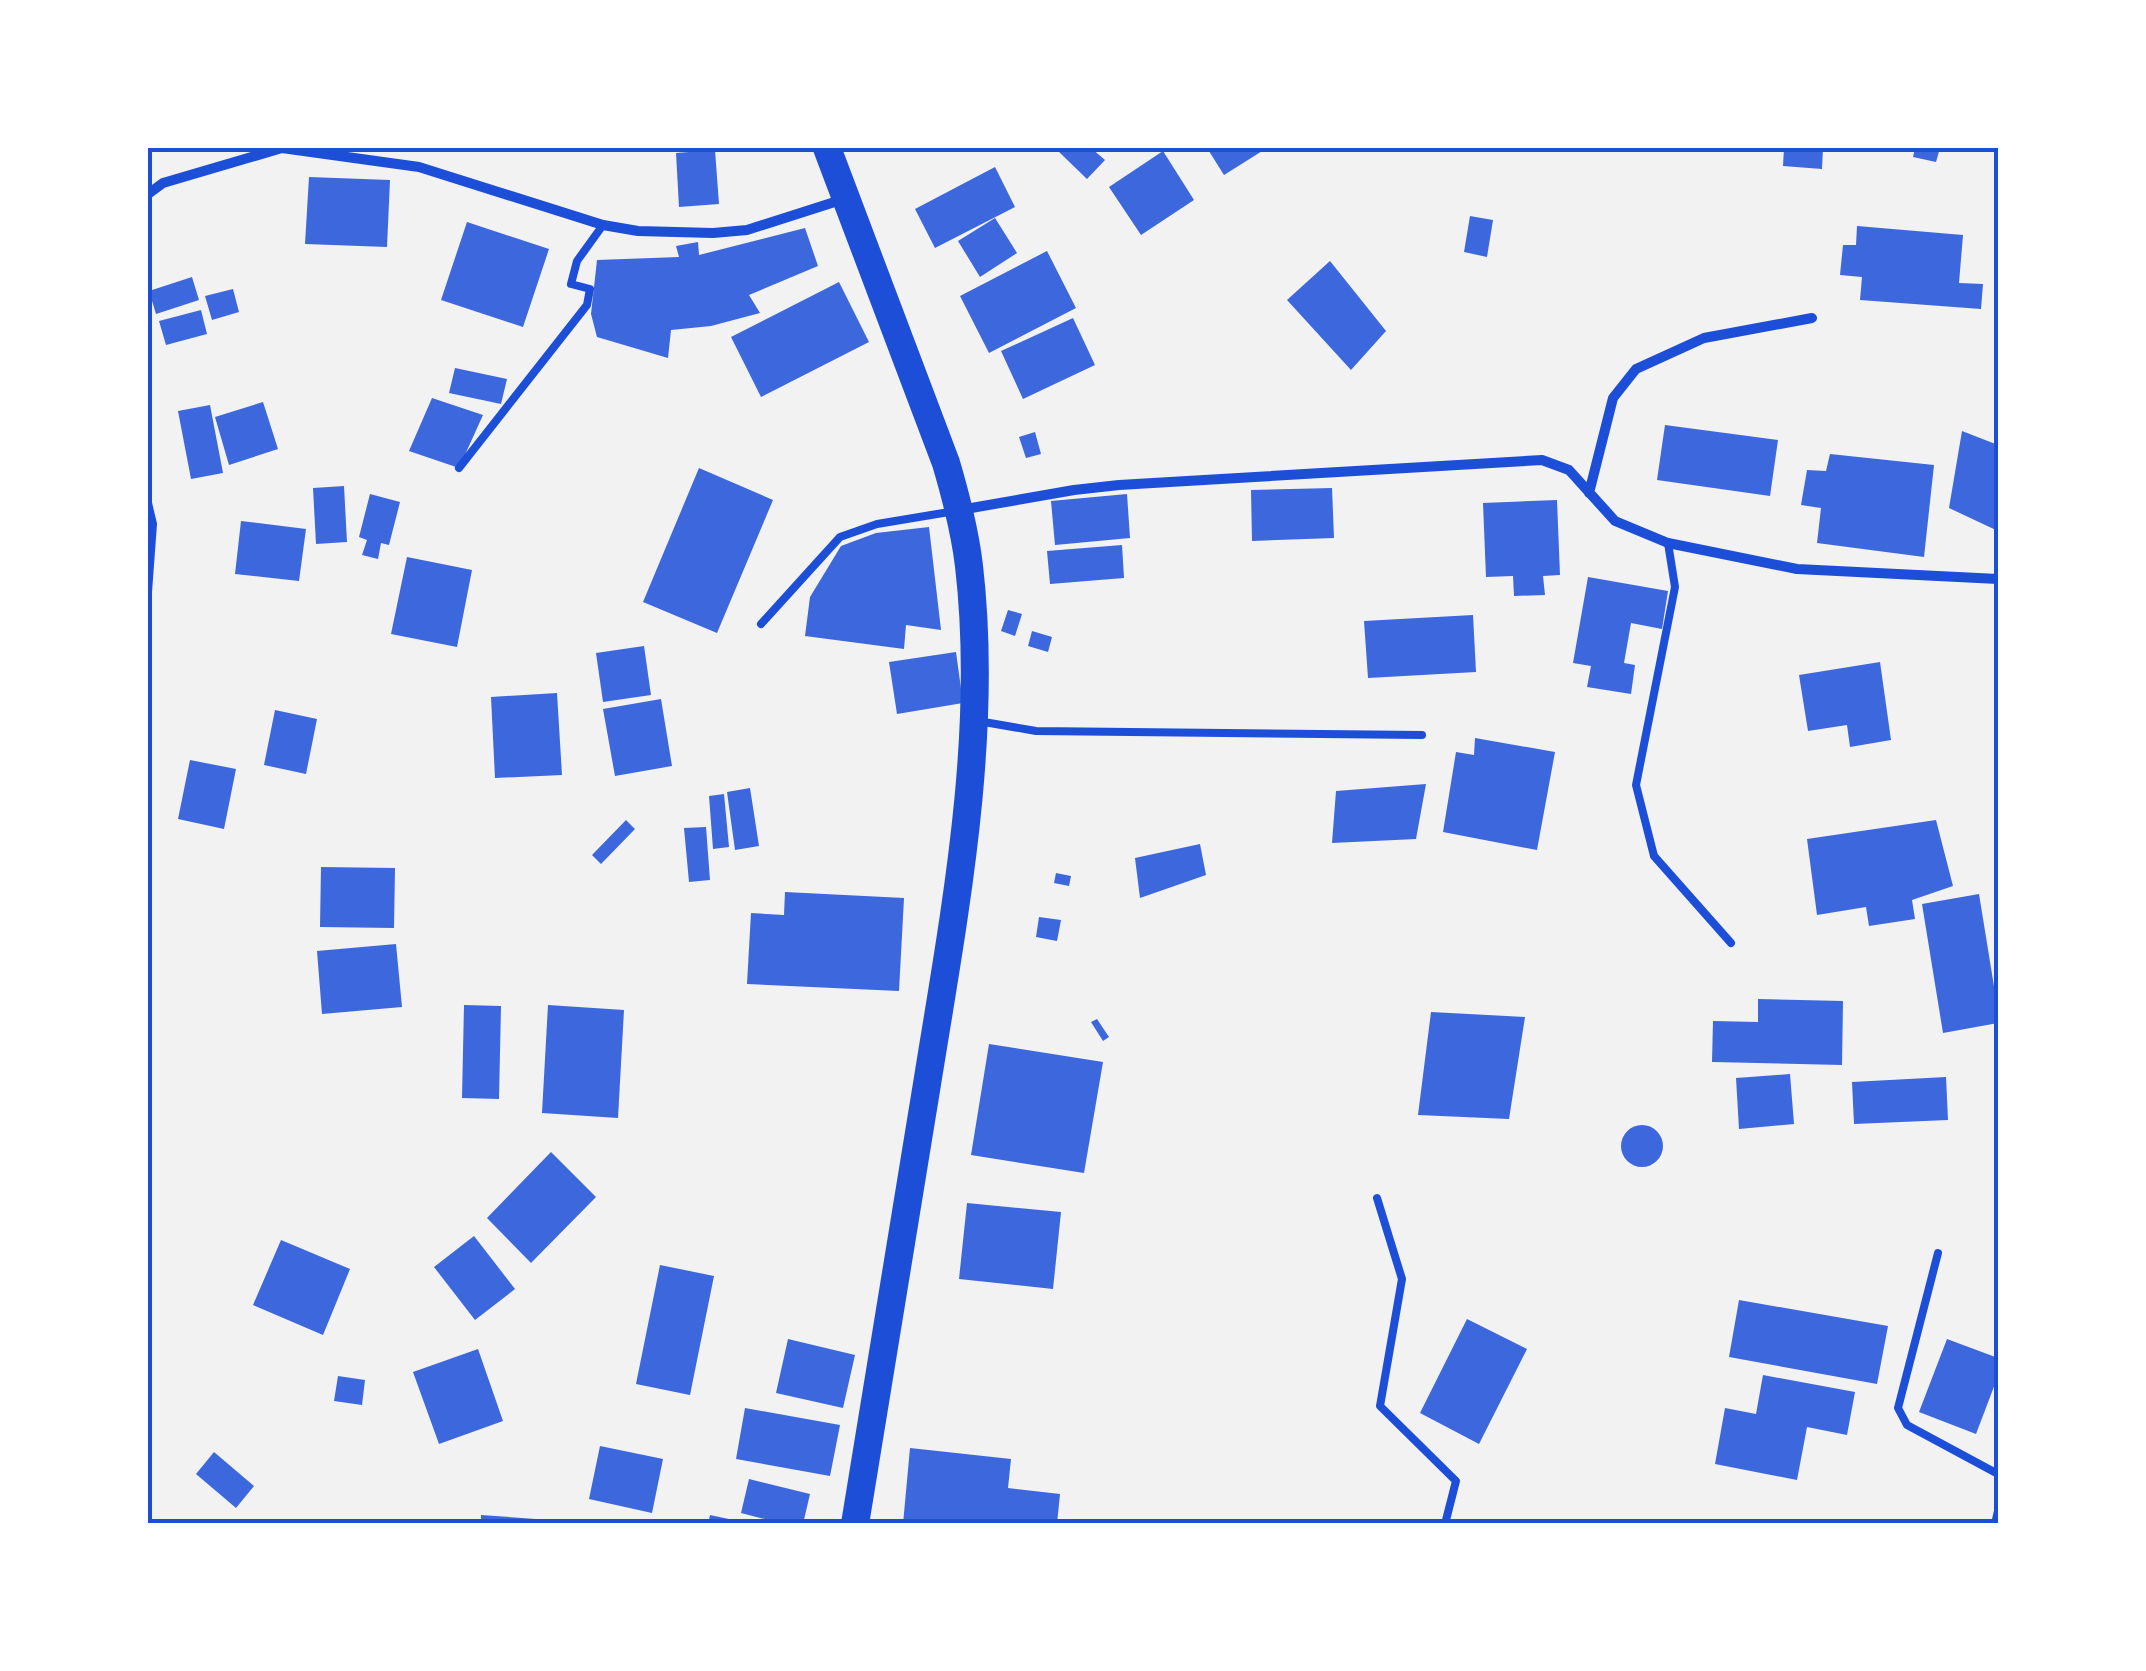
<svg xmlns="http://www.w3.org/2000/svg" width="2146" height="1671" font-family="'Fira Sans',sans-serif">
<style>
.building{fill:#3d67dc}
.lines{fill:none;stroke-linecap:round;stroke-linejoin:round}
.service{stroke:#1d4ed8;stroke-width:8}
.minor{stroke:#1d4ed8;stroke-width:10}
.trunk{stroke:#1d4ed8;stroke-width:28}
.neatline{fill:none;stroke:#1d4ed8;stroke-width:4}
</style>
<rect width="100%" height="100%" fill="#f2f2f2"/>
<!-- building -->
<path class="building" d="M1060,148H1091L1105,160L1087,179L1057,150Z
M1207,148H1267L1224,175Z
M1784,148H1823L1822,169L1783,166Z
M1915,148H1940L1936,162L1913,157Z
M715,150L719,204L679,207L676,153Z
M1163,151L1194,200L1141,235L1109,187Z
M995,167L1015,207L935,248L915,209Z
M309,177L390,180L387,247L305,244Z
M1470,216L1493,220L1487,257L1464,252Z
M995,218L1017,253L980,277L958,241Z
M467,222L549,249L523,327L441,300Z
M1857,226L1963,235L1959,283L1983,284L1981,309L1860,300L1862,277L1840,275L1843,245H1856Z
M805,228L818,266L749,295L760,313L711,326L671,330L668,358L597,337L591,314L597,260L679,257L676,246L698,242L699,255Z
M1047,251L1076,308L989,353L960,296Z
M1330,261L1386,331L1351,370L1287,300Z
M192,277L199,300L156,314L149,291Z
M839,282L869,342L761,397L731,337Z
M233,289L239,312L212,320L205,296Z
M201,310L207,334L166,345L159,321Z
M1073,318L1095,365L1023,399L1001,351Z
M455,368L507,379L501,404L449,393Z
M432,398L483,415L459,468L409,451Z
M263,402L278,449L229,465L215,417Z
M210,405L223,473L191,479L178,411Z
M1665,425L1778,440L1770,496L1657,480Z
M1962,431L1998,445V531L1949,508Z
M1035,432L1041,454L1026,458L1019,437Z
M1830,454L1934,465L1924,557L1817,543L1821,508L1801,505L1807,470L1826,471Z
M699,468L773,500L717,633L643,602Z
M344,486L347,542L316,544L313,488Z
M1332,488L1334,538L1252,541L1251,490Z
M370,494L400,502L389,545L381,543L378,559L362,555L367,540L359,537Z
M1127,494L1130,538L1055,545L1051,501Z
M1557,500L1560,575L1543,576L1545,595L1514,596L1513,576L1486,577L1483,503Z
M241,521L306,529L299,581L235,574Z
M929,527L941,630L906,625L904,649L805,636L810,597L841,546L876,533Z
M1122,545L1124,578L1050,584L1047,551Z
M407,557L472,570L457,647L391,634Z
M1588,577L1668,591L1662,629L1631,623L1624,663L1635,665L1631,694L1587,687L1591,666L1573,663Z
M1008,610L1022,614L1015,636L1001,631Z
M1473,615L1476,672L1368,678L1364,621Z
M1032,631L1052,637L1048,652L1028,646Z
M644,646L651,695L603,702L596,653Z
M956,652L963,703L897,714L889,662Z
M1880,662L1891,740L1850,747L1847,725L1808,731L1799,675Z
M557,693L562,775L495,778L491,697Z
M661,699L672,766L615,776L603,709Z
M275,710L317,719L306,774L264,765Z
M1475,738L1555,752L1537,850L1443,832L1456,752L1474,755Z
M190,760L236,769L224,829L178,819Z
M1426,784L1416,839L1332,843L1336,791Z
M750,788L759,846L735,850L727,792Z
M724,794L729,847L713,849L709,796Z
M626,820L635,829L601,864L592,855Z
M1936,820L1953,886L1912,900L1915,919L1869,926L1866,907L1817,915L1807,839Z
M706,827L710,880L689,882L684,828Z
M1200,844L1206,875L1140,898L1135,858Z
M321,867L395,868L394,928L320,927Z
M1056,873L1071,876L1069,886L1054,883Z
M785,892L904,898L899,991L747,984L751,913L784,915Z
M1979,894L1998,1011V1023L1943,1033L1922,904Z
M1039,917L1061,920L1057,941L1036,937Z
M396,944L402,1007L322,1014L317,951Z
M1758,999L1843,1001L1842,1065L1712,1062L1713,1021L1758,1022Z
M464,1005L501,1006L499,1099L462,1098Z
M548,1005L624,1010L618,1118L542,1113Z
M1431,1012L1525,1017L1509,1119L1418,1115Z
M1097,1019L1109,1037L1103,1041L1091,1022Z
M989,1044L1103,1062L1084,1173L971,1155Z
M1790,1074L1794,1124L1739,1129L1736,1078Z
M1946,1077L1948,1120L1854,1124L1852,1082Z
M1621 1146a21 21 0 1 1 42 0a21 21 0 1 1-42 0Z
M551,1152L596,1197L531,1263L487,1218Z
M967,1203L1061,1212L1053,1289L959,1279Z
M474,1236L515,1289L475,1320L434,1267Z
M281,1240L350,1269L323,1335L253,1305Z
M660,1265L714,1276L690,1395L636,1384Z
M1739,1300L1888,1326L1877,1384L1729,1357Z
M1467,1319L1527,1349L1479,1444L1420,1413Z
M788,1339L855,1355L843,1408L776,1393Z
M1947,1339L1998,1358V1376L1976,1434L1919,1412Z
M478,1349L503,1421L439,1444L413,1372Z
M1763,1375L1855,1392L1847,1435L1807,1427L1797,1480L1715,1464L1725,1408L1756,1414Z
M338,1376L365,1380L362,1405L334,1401Z
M745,1408L840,1425L830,1476L736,1459Z
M600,1446L663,1459L652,1513L589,1499Z
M910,1448L1011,1459L1008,1488L1060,1494L1057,1524H903Z
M214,1452L254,1486L236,1508L196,1474Z
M749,1479L810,1494L803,1524H784L741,1513Z
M481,1515L563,1521V1524H481Z
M710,1515L743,1522V1524H708Z"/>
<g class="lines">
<!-- service -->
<path class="service" d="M459,468L587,305L590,289L571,284L577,261L603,225
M148,503L153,524L148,592
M1668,543L1675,587L1636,785L1654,856L1731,943
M761,624L840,537L877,524L955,511
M978,721L1036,731L1422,735
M1377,1198L1402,1279L1380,1406L1456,1481L1445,1524
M1938,1253L1898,1408L1907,1425L1998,1474
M1995,1524L1998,1511"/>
<!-- minor -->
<path class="minor" d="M148,194L163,183L282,148L419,167L603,225L638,231L713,233L747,230L844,199
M1589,493L1613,398L1636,369L1704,338L1812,318
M960,510L1074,490L1119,485L1542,460L1569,470L1615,521L1668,543L1797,569L1998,579"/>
<!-- trunk -->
<path class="trunk" d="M827,148L946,463C956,497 965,531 969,566C989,737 954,916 927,1084C903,1230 880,1377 855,1524"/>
</g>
<!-- border -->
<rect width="2146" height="1671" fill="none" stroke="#ffffff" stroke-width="300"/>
<rect x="150" y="150" width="1846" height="1371" class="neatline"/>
</svg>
